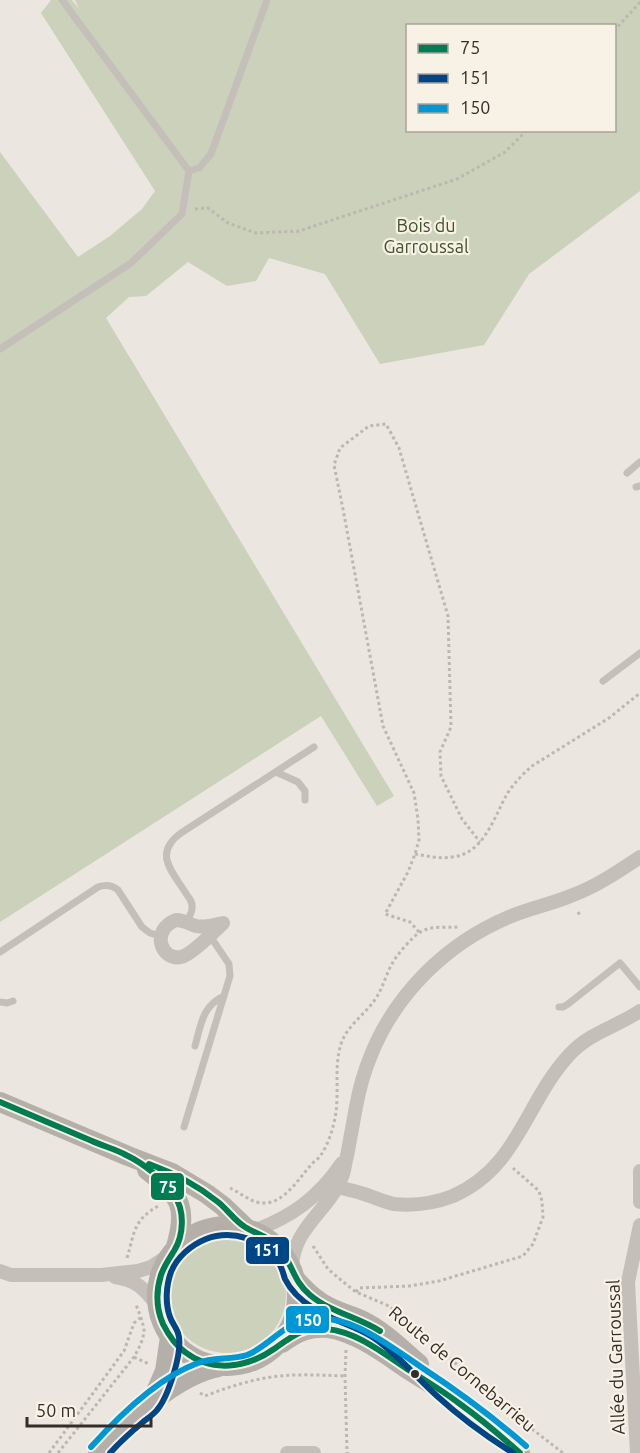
<svg xmlns="http://www.w3.org/2000/svg" width="640" height="1453" font-family="Ubuntu,sans-serif">
<style>
.green{fill:#cbd1ba;fill-rule:evenodd}
.lines{fill:none;stroke-linecap:round;stroke-linejoin:round}
.path{stroke:#bdb7b1;stroke-width:3;stroke-dasharray:3 3;stroke-linecap:butt}
.lane{stroke:#c4bfb9;stroke-width:7}
.street{stroke:#c4bfb9;stroke-width:14}
.secondary{stroke:#b5afa9;stroke-width:20}
.bus-1-casing{stroke:#f8f1e6;stroke-width:10}
.bus-2-casing{stroke:#f8f1e6;stroke-width:10}
.bus-3-casing{stroke:#f8f1e6;stroke-width:10}
.bus-1{stroke:#007c52;stroke-width:6}
.bus-2{stroke:#004687;stroke-width:6}
.bus-3{stroke:#0098d4;stroke-width:6}
.bus-dot{fill:#342c27;stroke:#f8f1e6;stroke-width:2}
.labels{text-anchor:middle;stroke-width:4.5;stroke-linejoin:round;paint-order:stroke}
.park-label{font-size:18px;fill:#41522c;stroke:#f8f1e6}
.street-label{font-size:18px;fill:#342c27;stroke:#f8f1e6}
.line-badge{stroke:#f8f1e6;stroke-width:2}
.badge-label{font-size:16px;text-anchor:middle;font-weight:bold;fill:#fff}
</style>
<rect width="100%" height="100%" fill="#ebe6df"/>
<!-- green -->
<path class="green" d="M51,0H72L79,9L75,0H640V191L529,274L484,345L380,364L325,274L269,258L256,281L227,286L188,262L146,296L129,297L106,318L394,796L377,806L321,716L0,922V152L78,257L110,236L142,209L155,191L41,13ZM408,26H614V130H408Z
M168 1294a59 59 0 1 1 118 0a59 59 0 1 1-118 0Z"/>
<g class="lines">
<!-- path -->
<path class="path" d="M614,31L640,2
M195,209L208,208L228,223L256,233L299,231L457,179L505,152L527,130
M415,854C427,856 440,859 452,857C484,854 494,817 507,794C514,783 523,774 532,766L609,718L640,693
M578,912L581,917
M419,932L410,922L385,914L408,872L415,854L419,840L418,819L414,793L383,726L343,509L334,465L340,448L369,426L386,424L399,448L448,616L451,727L440,752L441,776L462,819L480,842
M230,1188C241,1193 251,1203 263,1203C284,1204 299,1178 311,1165C314,1161 319,1159 321,1155C329,1143 334,1126 336,1112C339,1089 334,1066 341,1044C346,1027 364,1015 374,1001C383,989 385,976 392,964C395,957 412,937 419,933C430,925 446,928 459,927
M313,1246L328,1269L342,1281L356,1292L389,1306L532,1429L563,1453
M127,1258C135,1231 133,1220 160,1205
M356,1292L359,1288L410,1286L439,1281L523,1256L533,1244L543,1217L542,1201L539,1191L513,1168
M346,1350L345,1376L347,1453
M134,1357L149,1364
M200,1393L205,1396C223,1389 241,1383 260,1379C287,1373 317,1375 345,1376
M49,1453L124,1351L134,1323L140,1318
M58,1453L134,1357C139,1348 144,1339 144,1329C144,1326 138,1309 136,1305"/>
<!-- lane -->
<path class="lane" d="M62,0L189,171L199,168L211,154L267,0
M0,349L131,263L182,214L189,171
M627,473L640,462
M636,487L640,486
M603,681L640,653
M276,772L298,782L305,791V800
M187,921C189,917 192,913 192,908C193,903 190,899 187,895C173,872 152,854 181,833L314,747
M0,952L98,887C106,884 112,885 118,890L142,927L150,933L160,936
M0,1002L7,1003L13,1001
M559,1007H563L568,1004L620,963L640,987
M195,1046C201,1025 202,1006 224,996
M184,1127L230,976L229,964L210,936"/>
<!-- street -->
<path class="street" d="M176,920C184,920 189,924 196,926C205,928 214,925 223,923C215,931 191,955 181,957C161,961 150,930 176,920Z
M640,1171V1202
M337,1187C346,1189 355,1191 364,1194C374,1197 383,1202 394,1204C413,1206 435,1203 453,1196C519,1167 525,1102 570,1054C591,1032 616,1027 640,1011
M253,1231C292,1217 319,1197 342,1163
M292,1268C293,1226 331,1210 343,1174C345,1168 345,1162 347,1156C350,1140 353,1124 356,1107C359,1090 364,1072 371,1055C396,993 447,943 509,917C530,908 552,904 573,895C597,886 619,871 640,857
M0,1271L11,1275H101L138,1271L151,1267L172,1253
M115,1277C137,1280 144,1289 158,1306
M287,1453H314
M637,1453L628,1282L640,1225"/>
<!-- secondary -->
<path class="secondary" d="M0,1102L128,1156L172,1173L207,1194L223,1206L246,1228
M147,1170C182,1196 188,1208 175,1250
M157 1296a70 70 0 1 1 140 0a70 70 0 1 1-140 0Z
M296,1280C307,1292 318,1303 333,1309C343,1314 354,1316 363,1321C385,1332 401,1349 419,1364
M282,1343C297,1332 310,1326 329,1328C356,1332 384,1353 406,1368C420,1377 435,1386 449,1395C474,1412 497,1433 520,1453
M151,1403L165,1371L170,1337
M98,1453C124,1422 179,1374 219,1367"/>
<defs>
<path id="bus-1" d="M0,1102C31,1115 61,1128 92,1141C103,1146 115,1149 126,1155C143,1163 163,1179 174,1195C185,1210 184,1235 174,1251C169,1259 164,1266 161,1275C156,1291 156,1308 163,1324C168,1334 175,1345 185,1352C212,1373 247,1368 274,1349C291,1337 304,1326 327,1329C357,1332 383,1353 407,1369C425,1380 443,1391 460,1404C481,1419 501,1436 520,1453
M149,1164C174,1173 197,1185 218,1202C227,1209 235,1221 245,1227C258,1235 269,1236 280,1249C293,1265 293,1281 310,1295C330,1312 358,1317 380,1331"/>
<path id="bus-2" d="M110,1453C120,1442 131,1432 143,1422C148,1418 153,1415 157,1410C168,1397 184,1350 178,1333C176,1327 172,1323 170,1317C165,1303 166,1286 171,1272C177,1257 191,1245 206,1239C232,1229 263,1239 278,1262C282,1267 283,1273 285,1279C291,1291 302,1301 313,1308C333,1322 357,1325 377,1340C399,1356 417,1378 437,1396C460,1417 486,1436 513,1453"/>
<path id="bus-3" d="M91,1447C118,1417 159,1377 198,1363C213,1357 231,1360 247,1355C268,1347 282,1325 306,1320C348,1311 388,1345 421,1367C459,1392 492,1416 526,1446"/>
</defs>
<!-- bus-1 casing -->
<use href="#bus-1" class="bus-1-casing"/>
<!-- bus-2 casing -->
<use href="#bus-2" class="bus-2-casing"/>
<!-- bus-3 casing -->
<use href="#bus-3" class="bus-3-casing"/>
<!-- bus-1 -->
<use href="#bus-1" class="bus-1"/>
<!-- bus-2 -->
<use href="#bus-2" class="bus-2"/>
<!-- bus-3 -->
<use href="#bus-3" class="bus-3"/>
</g>
<!-- markers -->
<circle class="bus-dot" cx="415" cy="1374" r="5"/>
<g class="labels">
<!-- park labels -->
<g class="park-label">
<text x="426" y="232">Bois du<tspan x="426" dy="21">Garroussal</tspan></text>
</g>
<!-- street labels -->
<g class="street-label">
<text transform="translate(616 1357) rotate(-92)" y="6">Allée du Garroussal</text>
<text transform="translate(462 1369) rotate(40)" y="6">Route de Cornebarrieu</text>
</g>
</g>
<g class="line-badge">
<rect x="150" y="1172" width="35" height="29" rx="6" fill="#007c52"/>
<rect x="245" y="1236" width="45" height="29" rx="6" fill="#004687"/>
<rect x="285" y="1305" width="45" height="29" rx="6" fill="#0098d4"/>
</g>
<g class="badge-label">
<text x="168" y="1193">75</text>
<text x="267" y="1256">151</text>
<text x="308" y="1326">150</text>
</g>
<!-- legend -->
<rect x="406" y="24" width="210" height="108" fill="#f8f1e6" stroke="#aaa29a" stroke-width="1.5"/>
<rect x="418" y="44" width="30" height="9" fill="#007c52" stroke="#aaa29a" stroke-width="1.5"/>
<text x="460" y="54" font-size="18" fill="#342c27">75</text>
<rect x="418" y="74" width="30" height="9" fill="#004687" stroke="#aaa29a" stroke-width="1.5"/>
<text x="460" y="84" font-size="18" fill="#342c27">151</text>
<rect x="418" y="104" width="30" height="9" fill="#0098d4" stroke="#aaa29a" stroke-width="1.5"/>
<text x="460" y="114" font-size="18" fill="#342c27">150</text>
<!-- scale -->
<path d="M27 1417v9h124v-9" fill="none" stroke="#342c27" stroke-width="3"/>
<text x="36" y="1417" font-size="18" fill="#342c27" stroke="#f8f1e6" stroke-width="4.5" paint-order="stroke">50 m</text>
</svg>
